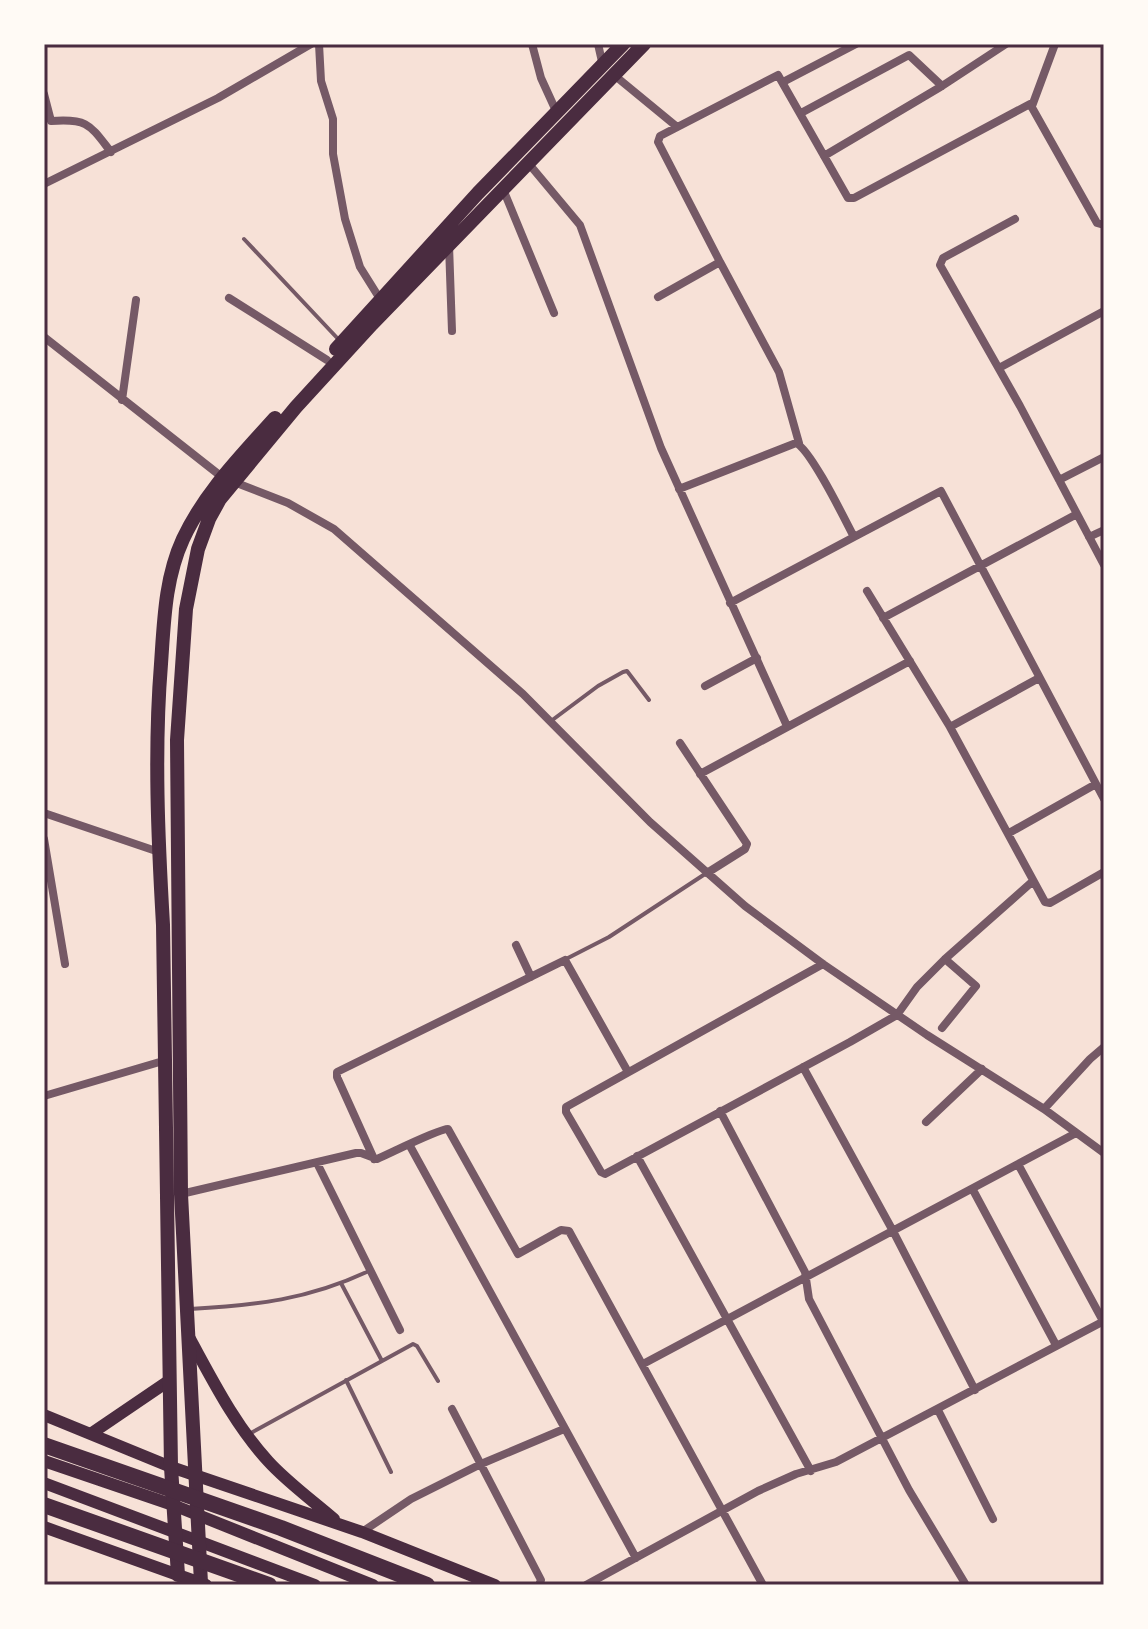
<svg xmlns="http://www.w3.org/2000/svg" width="1148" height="1629" font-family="Raleway,sans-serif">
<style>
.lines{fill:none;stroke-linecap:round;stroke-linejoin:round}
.service{stroke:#755966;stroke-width:4}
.minor{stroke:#755966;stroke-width:8}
.secondary{stroke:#4a2c40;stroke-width:12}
.primary{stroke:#4a2c40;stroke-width:14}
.motorway{stroke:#4a2c40;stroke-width:16}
.neatline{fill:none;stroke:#4a2c40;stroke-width:3}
</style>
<rect width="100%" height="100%" fill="#f7e1d7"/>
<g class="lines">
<!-- service -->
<path class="service" d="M244,239L340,341
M551,721L598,686L623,672L627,671L649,700
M566,959L609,937L705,874
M342,1285L382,1361
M190,1309C257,1305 307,1300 369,1271
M346,1380L391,1472
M249,1434L413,1344L417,1346L438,1381"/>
<!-- minor -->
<path class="minor" d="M319,44L321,81L333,119V154L345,219L360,267L380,299
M532,44L541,78L557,113
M598,44L603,66
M614,75L676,126
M783,82L856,44
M44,94L51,121C88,118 90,125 111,152
M1032,106L1055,44
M801,113L909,55L942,86
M824,156L942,86L1006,44
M529,164L580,225L661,448L787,726
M44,184L218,98L311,44
M503,189L554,313
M1015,219L943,258L940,265L1020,406L1104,565
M449,245L452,331
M720,262L779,372L799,443
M658,297L720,262L658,142L660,136L778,75L848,198H854L1030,104L1097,223L1104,225
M229,298L327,360
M44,337L222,477
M999,368L1104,311
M122,400L136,300
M1059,480L1104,457
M234,482L288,503L334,529L523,694L650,822L745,906L823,964L927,1035L1044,1109L1104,1153
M679,489L796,443C811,450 844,518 854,537L941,491L1104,799
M1089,537L1104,530
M867,591L950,727L1045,902L1050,903L1104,872
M730,603L854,537
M883,618L1077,514
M705,686L757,658
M950,727L1039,678
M680,743L747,844L745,849L707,873
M700,774L910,661
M44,813L159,852
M1009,833L1096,784
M44,839L65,964
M516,945L531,977
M823,964L566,1107V1112L601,1172L605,1174L850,1042L897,1015L917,987L945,959L1033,881
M942,1028L976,986L945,959
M803,1067L893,1231L975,1390
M44,1096L163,1061
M1044,1109L1090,1059L1104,1047
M720,1111L805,1272L809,1299L909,1490L966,1585
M926,1122L982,1069
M410,1146L636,1558
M637,1156L811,1471
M374,1159L337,1077V1072L565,960L628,1072
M317,1163L400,1330
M1019,1166L1103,1321
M973,1190L1056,1345
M181,1194L356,1153H361L377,1159C391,1153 438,1129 448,1129L518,1254L561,1230L569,1231L763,1585
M643,1364L1076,1133
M452,1409L541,1580L539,1585
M938,1410L993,1519
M362,1532L411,1499L481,1464L564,1429
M586,1585L758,1491L796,1474L836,1462L1104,1321"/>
<!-- secondary -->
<path class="secondary" d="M190,1339C213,1381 235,1425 268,1461C287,1482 312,1500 334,1519
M44,1415L171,1467L362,1532L495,1585
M92,1433L170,1380
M44,1461L173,1505L373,1585
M44,1483L315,1585
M44,1527L206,1585"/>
<!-- primary -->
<path class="primary" d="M336,349L478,193L623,44
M178,1575L171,1467L163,925C158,838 154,751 161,664C164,621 165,578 183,539C205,492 241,456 275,418
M201,1583L181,1194L177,740L186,609L198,549L209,519L220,499L296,407L372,324L644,44"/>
<!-- motorway -->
<path class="motorway" d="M44,1445L281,1528L427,1585
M44,1505L269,1585"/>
</g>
<!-- border -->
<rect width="1148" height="1629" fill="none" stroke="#fffaf5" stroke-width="92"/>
<rect x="46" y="46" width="1056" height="1537" class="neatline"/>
</svg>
